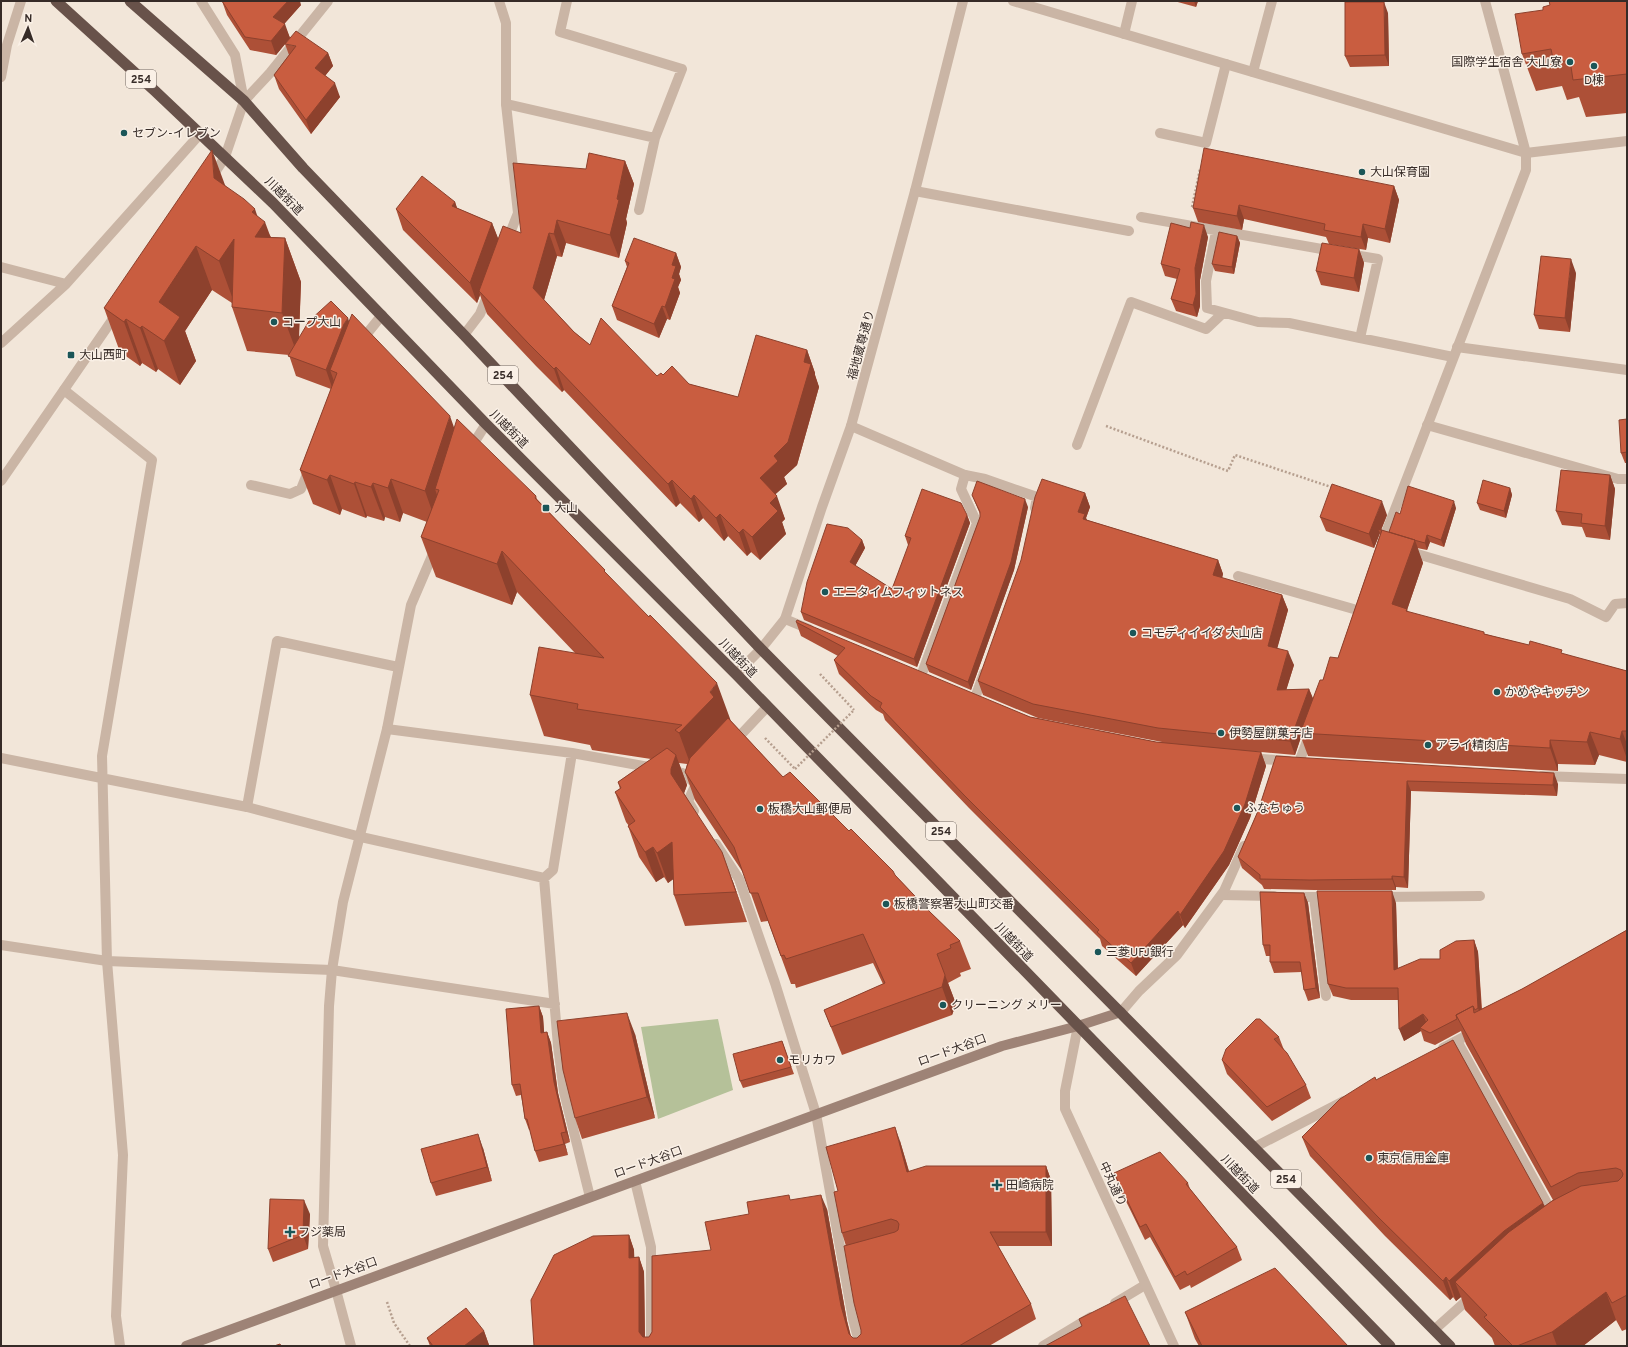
<svg xmlns="http://www.w3.org/2000/svg" width="1628" height="1347" font-family="Overpass,'Noto Sans JP',sans-serif">
<style>
.green{fill:#b5c199}
.lines{fill:none;stroke-linecap:round;stroke-linejoin:round}
.path{stroke:#b69f8f;stroke-width:2.5;stroke-dasharray:2 2;stroke-linecap:butt}
.service{stroke:#cab5a5;stroke-width:10}
.pedestrian{stroke:#cab5a5;stroke-width:10}
.minor{stroke:#cab5a5;stroke-width:10}
.tertiary{stroke:#cab5a5;stroke-width:10}
.secondary{stroke:#9e8376;stroke-width:10}
.trunk{stroke:#68524a;stroke-width:11}
.path-bridge{stroke:#b69f8f;stroke-width:2.5;stroke-dasharray:2 2;stroke-linecap:butt}
.wall{fill:#ad5037}
.shaded-wall{fill:#8d412d}
.building{fill:#c95d40;stroke:#8d412d}
.poi-dot{fill:#1b5658;stroke:#faf0e6;stroke-width:1.5}
.labels{text-anchor:middle;stroke-width:3;stroke-linejoin:round;paint-order:stroke}
.shield{fill:#faf0e6;stroke:#716660;stroke-width:1}
.shield-label{font-size:11px;font-weight:bold;fill:#362b27}
.poi-label{font-size:12px;fill:#362b27;stroke:#faf0e6;text-anchor:start}
.street-label{font-size:12px;fill:#362b27;stroke:#faf0e6}
</style>
<rect width="100%" height="100%" fill="#f2e6d9"/>
<!-- green -->
<path class="green" d="M718,1019L733,1090L658,1119L641,1027Z"/>
<g class="lines">
<!-- path -->
<path class="path" d="M1192,207L1200,169
M1106,426L1228,471L1235,455L1334,488
M820,674L854,710
M765,738L795,769
M387,1302L394,1323L410,1346"/>
<!-- service -->
<path class="service" d="M1124,34L1132,1
M1253,72L1272,1
M1,77L7,45L21,1
M506,104L655,138L682,69L560,32L567,1
M1160,133L1206,143L1226,64
M915,191L1129,231
M639,210L655,138
M1141,217L1333,251
M1216,232L1206,281L1207,308L1258,322L1289,323L1360,338
M1348,254L1378,259L1360,338L1453,357
M361,341L382,315
M1457,347L1627,370
M1427,425L1618,479H1627
M1077,445L1131,302L1206,329L1223,313
M251,485L290,494L301,489L309,469
M1407,551L1570,599L1606,617L1615,604L1627,603
M1238,576L1357,610
M921,676L977,523L961,489L965,475L985,479L1037,497L1035,508
M975,698L984,673
M387,729L572,753L654,768
M670,771L682,773L695,783
M247,807L277,641L398,667
M361,837L544,878L558,1046L564,1092L590,1197
M544,878L553,870L572,753
M1222,895L1274,896
M1292,897H1330
M1314,897L1326,996
M1380,897L1480,896
M1,945L107,961L332,970L555,1004
M1457,1041L1554,1216
M816,1114L853,1319L860,1346
M635,1181L651,1247V1346
M1115,1303L1145,1285
M1434,1330L1473,1295
M1043,1346L1091,1317"/>
<!-- pedestrian -->
<path class="pedestrian" d="M785,619L809,629
M1250,758L1288,761
M1542,776L1627,779"/>
<!-- minor -->
<path class="minor" d="M499,1L506,23V104L518,213L507,241
M1013,1L1526,153L1627,141
M1,267L66,284
M464,335L480,314L489,292
M1,343L66,284L200,134
M64,390L152,460L102,756L107,961L123,1155L116,1316L120,1346
M851,426L965,475
M470,449L486,424
M1382,543L1526,170V153L1485,1
M733,743L767,707
M1,758L247,807L361,837
M1299,762L1309,736
M694,811L688,801L698,780
M716,844L739,879L775,983L816,1114
M1121,1012L1139,991L1177,955L1224,891L1244,846
M1443,1048L1475,1031
M1255,1147L1344,1101
M336,1290L323,1246L329,1006L332,970L343,902L387,729L411,605L435,549"/>
<!-- tertiary -->
<path class="tertiary" d="M201,1L235,55L244,101
M212,177L225,157L244,101L270,73L328,1
M1,481L117,313
M736,674L761,649L785,619L822,507L851,426L915,191L963,1
M1078,1026L1065,1091V1109L1174,1346
M336,1290L351,1346"/>
<!-- secondary -->
<path class="secondary" d="M186,1346L1002,1046L1078,1026L1121,1012"/>
<!-- trunk -->
<path class="trunk" d="M56,1L155,91L273,203L486,424L736,674L1390,1346
M130,1L244,101L303,168L464,335L761,649L1450,1346"/>
<!-- path-bridge -->
<path class="path-bridge" d="M795,769L854,710"/>
</g>
<!-- wall -->
<path class="wall" d="M222,1L301,5L284,24L290,38L276,55L250,50L227,15Z
M1174,1H1198L1196,7Z
M1627,1V113L1586,117L1579,97L1567,100L1562,86L1536,91L1522,54L1543,10Z
M1388,13L1389,66L1350,67L1345,56Z
M285,44L328,53L333,66L325,76L340,97L311,134L279,89L274,75L289,55Z
M625,161L634,184L626,219L627,223L619,258L566,243L562,257L557,256L544,300L574,332L590,345L657,376L663,375L689,384L738,397L807,350L815,373V375L819,387L797,465L784,477L787,484L775,494L785,519L782,522L786,534L760,560L751,552L747,556L728,536L724,541L703,518L699,522L680,503L676,507L564,390L562,392L536,366L487,314L480,295L477,303L403,230L396,209L455,202L457,208L492,223L498,239L521,233L586,169Z
M225,186L257,216L271,237L285,238L301,282L299,339L349,322L454,428L536,496L537,499L607,574L731,721L783,777L849,831L895,875L930,912L960,941L971,969L960,973L961,976L948,983L956,1004L952,1015L842,1055L824,1010L883,984L873,963L796,988L795,984H791L768,921L761,922L744,874L695,800L685,772L687,764L679,763L687,785L684,793L733,882L747,922L685,926L674,895L673,879L668,883L664,877L656,882L639,857L628,826H629L626,822L615,792L620,789L618,782L651,759L592,750L590,745L544,736L530,695L575,653L517,592L512,605L436,577L421,537L427,522L403,513L400,522L385,517L384,521L367,516L366,518L342,509L340,515L313,504L300,470L331,389L296,376L289,355L247,351L232,307V303L212,290L185,331L196,361L180,385L158,369L156,372L142,363L140,366L120,352L104,308Z
M1394,186L1399,200L1390,243L1368,238L1366,250L1329,244L1326,237L1244,219L1242,230L1198,222L1193,208Z
M1190,228L1208,237L1200,280V306L1197,317L1176,311L1171,299L1177,279L1165,276L1161,264Z
M1237,236L1240,243L1234,274L1215,271L1212,264Z
M1359,249L1364,263L1359,292L1321,285L1316,271Z
M676,253L681,267L679,274L681,280L678,287L680,293L670,320L667,319L659,338L617,320L612,306L627,267L625,261Z
M1576,273L1570,332L1539,329L1534,315Z
M1627,419V463H1625L1621,453Z
M1610,475L1615,489L1610,540L1586,537L1582,527L1562,525L1556,511Z
M1510,488L1512,495L1506,518L1480,510L1477,503Z
M1085,493L1090,507L1086,518L1087,520L1218,560L1223,574L1222,578L1282,595L1288,610L1277,648L1294,665L1286,690L1309,689L1313,699L1323,680L1338,658L1380,535V533L1374,548L1326,531L1320,517L1387,515L1381,530L1389,532L1400,514L1456,508L1444,547L1430,542L1427,550L1417,548L1423,563L1407,610L1408,612L1485,634L1563,654L1627,671V762L1599,755L1595,765L1558,764V771L1308,756L1301,737L1295,755L1196,746L1261,752L1266,766L1250,818L1229,865L1185,928L1183,925L1136,976L1102,946L1100,939L969,808L885,720L883,714L876,710L839,674L834,660L838,656L801,636L796,622L1030,717L1156,742H1162L1038,718L983,695L978,681Z
M972,495L1028,507L1014,570L971,690L929,672L926,664L980,517V514Z
M967,515L970,523L917,667L804,620L801,612L862,540L865,548L855,566L892,589L909,545H908L905,536Z
M1276,756L1558,784L1557,796L1411,791L1408,888L1396,887V890H1314L1264,889L1262,885L1242,868L1238,857L1258,811Z
M1304,893L1308,903L1320,998L1308,1001L1304,990L1302,972L1274,973L1270,962V956H1266L1263,945Z
M1396,903L1398,968L1440,959L1474,940L1478,952L1482,1009L1522,989L1627,930V1329L1622,1331L1616,1320L1583,1346H1495L1492,1338L1465,1310L1461,1297L1456,1301L1453,1297L1450,1300L1385,1236L1310,1156L1302,1137L1376,1080L1543,1203L1545,1206L1553,1200L1466,1044L1461,1031L1435,1045L1424,1041L1421,1031L1404,1041L1398,1000H1351L1333,996L1328,984Z
M539,1006L543,1017L544,1033L547,1032L551,1043L558,1093L570,1142L565,1144L568,1155L539,1162L535,1151L530,1130H529L525,1119L521,1095L516,1096L512,1085Z
M635,1034L655,1118L582,1139L575,1118Z
M1279,1037L1284,1050L1306,1085L1311,1098L1272,1121L1227,1074L1222,1060Z
M782,1041L794,1074L743,1088L740,1081Z
M900,1141L909,1171L1046,1166L1051,1180L1052,1246H998L1031,1304L1036,1319L989,1346H534L629,1235L634,1250V1258L639,1257L644,1272L645,1337H649L711,1250L749,1214L791,1200L827,1209L847,1321L851,1336L853,1338H857L861,1334V1330L846,1246L842,1233L838,1191Z
M483,1148L492,1181L436,1196L431,1183Z
M1114,1173L1188,1183L1190,1189L1237,1247L1242,1260L1191,1288L1190,1285L1180,1290L1150,1237L1145,1240L1119,1187Z
M310,1214L308,1249L273,1262L268,1249Z
M1185,1312L1348,1346H1199L1195,1339Z
M484,1331L489,1345L488,1346H430L427,1338Z"/>
<!-- shaded-wall -->
<path class="shaded-wall" d="M288,1H300L301,5L278,31L273,17Z
M1194,1H1198L1196,7Z
M1384,2L1388,13L1389,66L1385,55Z
M285,24L290,38L276,55L271,41Z
M328,53L333,66L320,82L315,68Z
M335,83L340,97L311,134L306,120Z
M212,150L228,193L214,178Z
M625,161L634,184L626,219L627,223L619,258L610,235Z
M1394,186L1399,200L1390,243L1385,229Z
M455,202L462,223L452,206Z
M1239,205L1244,219L1242,230L1237,216Z
M255,209L261,227L265,222L281,265L255,237L252,212Z
M557,220L566,243L562,257L554,234Z
M492,223L500,243L479,291L480,295L477,303L470,283Z
M1363,224L1368,238L1366,250L1361,237Z
M1204,225L1208,237L1200,280V306L1197,317L1193,305L1195,268Z
M549,233L557,256L541,310L533,288Z
M1237,236L1240,243L1234,274L1232,267Z
M285,238L301,282L298,356L282,313Z
M234,239L235,305L219,261Z
M196,246L212,290L185,331L196,361L180,385L164,341L159,302Z
M1359,249L1364,263L1359,292L1354,278Z
M676,253L681,267L679,274L681,280L678,287L680,293L670,320L665,307L672,278V265Z
M1571,259L1576,273L1570,332L1565,318Z
M662,306L667,319L659,338L654,324Z
M348,318L355,339L337,373L330,370L335,384L333,390L326,370L344,324Z
M126,319L142,363L140,366L124,322Z
M142,326L158,369L156,372L140,328Z
M807,350L815,373V375L819,387L797,465L784,477L787,484L768,501L760,478L774,456L804,362Z
M556,367L564,390L562,392L554,369Z
M450,416L462,450L439,490L435,489L442,510L437,525L425,491Z
M330,475L342,509L340,515L327,480Z
M1610,475L1615,489L1610,540L1605,526Z
M391,479L403,513L400,522L388,488Z
M672,480L680,503L676,507L668,484Z
M355,482L367,516L366,518L354,484Z
M373,483L385,517L384,521L371,487Z
M1510,488L1512,495L1506,518L1504,511Z
M1085,493L1090,507L1086,518L1090,529L1078,512Z
M694,495L703,518L699,522L691,499Z
M777,496L785,519L782,522L786,534L760,560L752,537L770,503Z
M1025,499L1028,507L1014,570L971,690L968,682Z
M1382,501L1387,515L1381,530L1378,529L1380,533L1374,548L1369,534Z
M1454,501L1456,508L1444,547L1441,540Z
M720,514L728,536L724,541L716,518Z
M967,515L970,523L917,667L914,659Z
M743,529L751,552L747,556L739,533Z
M1427,535L1430,542L1427,550L1425,543Z
M862,540L865,548L853,570L850,562Z
M1415,540L1423,563L1407,610L1415,632L1392,604Z
M502,551L517,592L512,605L497,564Z
M1218,560L1223,574L1219,589L1213,575Z
M1282,595L1288,610L1274,660L1268,646Z
M1288,651L1294,665L1282,704L1277,690Z
M717,683L732,724L694,774L679,733Z
M1309,689L1315,703L1300,733L1301,737L1295,755L1290,741Z
M1622,731L1627,744V759L1620,739Z
M1590,732L1599,755L1595,765L1587,742Z
M1550,740L1558,764V771L1550,748Z
M1261,752L1266,766L1250,818L1229,865L1185,928L1180,915Z
M676,755L687,785L682,799L671,774V769Z
M1554,773L1558,784L1557,796L1553,785Z
M1407,781L1411,791L1408,888L1404,877Z
M672,842L683,872L668,883L657,853Z
M653,847L664,877L656,882L645,852Z
M722,852L733,882L747,922L736,892Z
M1392,876L1396,887V890L1392,879Z
M1392,891L1396,903L1398,982L1394,970Z
M1304,893L1308,903L1320,998L1316,988Z
M1178,911L1183,925L1136,976L1131,963Z
M1474,940L1478,952L1482,1020L1478,1008Z
M945,975L956,1004L952,1015L942,987Z
M539,1006L543,1017L545,1044L541,1033Z
M627,1013L635,1034L655,1118L647,1097Z
M1423,1014L1428,1027L1420,1028L1421,1031L1404,1041L1399,1029Z
M547,1032L551,1043L558,1093L570,1142L566,1132L554,1082Z
M895,1127L900,1141L913,1186L907,1172Z
M561,1133L565,1144L568,1155L564,1144Z
M478,1134L483,1148L492,1181L487,1167Z
M1046,1166L1051,1180L1052,1246L1046,1232Z
M821,1195L827,1209L847,1321L853,1346L849,1334L841,1306Z
M304,1200L310,1214L308,1249L303,1235Z
M1543,1203L1551,1222L1455,1282L1461,1297L1456,1301L1449,1281L1504,1231Z
M629,1235L634,1250L635,1273L629,1258Z
M639,1257L644,1272L645,1346L639,1332Z
M1446,1277L1453,1297L1450,1300L1443,1281Z
M1606,1292L1616,1320L1583,1346H1557L1552,1332Z
M484,1331L489,1345L488,1346H464Z"/>
<!-- building -->
<path class="building" d="M222,1H288L273,17L285,24L271,41L245,37Z
M1549,1H1627V74L1573,80L1570,60L1554,63L1551,49L1522,54L1515,14L1543,10V7L1550,5Z
M1345,2H1384L1385,55L1345,56Z
M296,31L328,53L315,68L335,83L306,120L274,75L296,46L285,44Z
M1204,148L1394,186L1385,229L1363,224L1361,237L1324,230L1325,224L1239,205L1237,216L1193,208Z
M212,150L214,178L244,199L255,209L252,212L265,222L255,237L285,238L282,313L232,307L234,239L219,261L196,246L159,302L180,317L164,341L142,326L140,328L126,319L124,322L104,308Z
M589,153L625,161L617,199L619,200L610,235L557,220L554,234L549,233L533,288L574,332L590,345L601,318L657,376L661,373L663,375L672,366L689,384L738,397L756,335L807,350L804,362L811,364L788,442L774,456L778,461L760,478L777,496L770,503L778,511L752,537L743,529L739,533L720,514L716,518L694,495L691,499L672,480L668,484L556,367L554,369L528,343L479,291L503,226L521,233L513,163L586,169Z
M422,176L455,202L452,206L492,223L470,283L396,209Z
M1191,222L1204,225L1195,268L1196,294L1193,305L1171,299L1180,269L1161,264L1171,223L1190,228Z
M1219,232L1237,236L1232,267L1212,264Z
M634,238L676,253L672,265L676,266L672,278L675,279L665,307L662,306L654,324L612,306L629,263L625,261Z
M1322,243L1359,249L1354,278L1316,271Z
M1541,256L1571,259L1565,318L1534,315Z
M331,301L348,318L344,324L326,370L288,356L309,321Z
M352,314L450,416L425,491L391,479L388,488L373,483L371,487L355,482L354,484L330,475L327,480L300,470L337,373L330,370Z
M457,419L536,496L535,498L605,570L604,571L649,617L650,615L717,683L710,692L714,697L679,733L675,730L682,725L577,709L578,704L530,695L539,647L604,658L502,551L497,564L421,537L439,490L435,489Z
M1627,419V452L1621,453L1619,420Z
M1561,470L1610,475L1605,526L1581,523L1582,514L1556,511Z
M1042,479L1085,493L1078,512L1085,514L1083,519L1218,560L1213,575L1282,595L1268,646L1288,651L1277,690L1309,689L1290,741L1158,728L1033,704L978,681L1021,560L1035,497Z
M1483,480L1510,488L1504,511L1477,503Z
M977,481L1025,499L1011,562L968,682L926,664L980,517V512L972,495Z
M1332,484L1382,501L1369,534L1320,517Z
M1408,486L1454,501L1441,540L1427,535L1425,543L1414,540H1415L1389,532L1396,512L1400,514Z
M922,489L961,503L967,515L914,659L801,612L807,582L827,524L848,528L862,540L850,562L892,589L911,538L905,536Z
M1378,529L1415,540L1392,604L1407,609L1406,611L1484,632V634L1529,645L1530,641L1562,650L1561,653L1627,671V731H1622L1620,739L1590,732L1587,742L1550,740V748L1300,733L1320,680H1323L1330,657L1338,658L1382,530Z
M797,620L1030,717L1156,742L1261,752L1245,804L1224,851L1180,915L1178,911L1131,963L1097,932L1099,930L964,795L880,707L882,703L871,696L834,660L845,648L796,622Z
M728,718L783,777L790,772L849,831L851,829L893,871L895,875L930,912L960,941L950,945L951,948L937,954L945,975L942,987L831,1027L824,1010L885,983L863,934L786,959L784,955L781,956L758,893H750L734,847L685,772L690,758Z
M667,748L676,755L671,769V774L722,852L736,892L674,895L672,842L657,853L653,847L645,852L628,826L635,821L615,792L621,788L618,782Z
M1276,756L1554,773L1553,785L1407,781L1404,877L1392,876V879L1310,880L1260,879V875L1238,857L1258,811Z
M1317,891H1392L1394,970L1420,959H1440V950L1456,941L1474,940L1478,1008L1475,1010L1473,1006L1456,1015L1457,1019L1430,1033L1420,1028L1428,1020L1423,1014L1399,1029L1398,988H1346L1328,984Z
M1260,892L1304,893L1316,988L1304,990L1300,962H1270V945H1263Z
M1627,930V1295L1612,1303L1606,1292L1552,1332L1517,1346H1513L1484,1317L1487,1315L1455,1282L1509,1232L1552,1201L1581,1186L1618,1181L1622,1177L1623,1174L1621,1170L1616,1168L1578,1173L1551,1187L1456,1015L1473,1006L1474,1013L1522,989Z
M539,1006L541,1033L547,1032L554,1082L566,1132L561,1133L564,1144L535,1151L527,1119H525L520,1084L512,1085L506,1009Z
M627,1013L647,1097L575,1118L563,1070L557,1021Z
M1256,1019H1260L1279,1037L1274,1039L1287,1053L1306,1085L1267,1107L1222,1060L1226,1049Z
M1453,1040L1543,1203L1504,1231L1449,1281L1446,1277L1443,1281L1378,1217L1302,1137L1340,1099L1375,1077L1376,1080Z
M782,1041L791,1067L740,1081L733,1054Z
M895,1127L907,1172L926,1166H1046V1232H990L1031,1304L959,1346H534L531,1300L554,1255L593,1236L629,1235V1258L639,1257V1332L643,1337H649L652,1332V1256L711,1250L705,1222L749,1214L747,1202L789,1195L790,1200L821,1195L841,1306L849,1334L853,1338H857L861,1334V1330L854,1303L844,1246L895,1232L898,1230L899,1224L897,1221L891,1219L842,1233L834,1192L838,1191L826,1147Z
M478,1134L487,1167L431,1183L421,1149Z
M1160,1152L1188,1183L1186,1184L1237,1247L1187,1275L1185,1271L1175,1277L1146,1224L1140,1227L1114,1173Z
M270,1199L304,1200L303,1235L268,1249Z
M1275,1268L1348,1346H1202L1185,1312Z
M1125,1296L1150,1346H1045L1082,1326L1079,1319Z
M466,1308L484,1331L464,1346H433L427,1338Z
M280,1344L281,1346H274Z"/>
<!-- markers -->
<g class="poi-dot">
<circle cx="1570" cy="62" r="4"/>
<circle cx="1594" cy="66" r="4"/>
<circle cx="124" cy="133" r="4"/>
<circle cx="1362" cy="172" r="4"/>
<circle cx="274" cy="322" r="4"/>
<rect x="67" y="351" width="8" height="8" rx="2"/>
<rect x="542" y="504" width="8" height="8" rx="2"/>
<circle cx="825" cy="592" r="4"/>
<circle cx="1133" cy="633" r="4"/>
<circle cx="1497" cy="692" r="4"/>
<circle cx="1221" cy="733" r="4"/>
<circle cx="1428" cy="745" r="4"/>
<circle cx="1237" cy="808" r="4"/>
<circle cx="760" cy="809" r="4"/>
<circle cx="886" cy="904" r="4"/>
<circle cx="1098" cy="952" r="4"/>
<circle cx="943" cy="1005" r="4"/>
<circle cx="780" cy="1060" r="4"/>
<circle cx="1369" cy="1158" r="4"/>
<path d="M995 1179h4v4h4v4h-4v4h-4v-4h-4v-4h4z"/>
<path d="M288 1226h4v4h4v4h-4v4h-4v-4h-4v-4h4z"/>
</g>
<g class="labels">
<!-- shield labels -->
<g class="shield">
<rect x="126" y="70" width="30" height="18" rx="3"/>
<rect x="488" y="366" width="30" height="18" rx="3"/>
<rect x="926" y="822" width="30" height="18" rx="3"/>
<rect x="1271" y="1170" width="30" height="18" rx="3"/>
</g>
<g class="shield-label">
<text x="141" y="83">254</text>
<text x="503" y="379">254</text>
<text x="941" y="835">254</text>
<text x="1286" y="1183">254</text>
</g>
<!-- poi labels -->
<g class="poi-label">
<text x="1562" y="66" text-anchor="end">国際学生宿舎 大山寮</text>
<text x="1594" y="84" text-anchor="middle">D棟</text>
<text x="132" y="137">セブン-イレブン</text>
<text x="1370" y="176">大山保育園</text>
<text x="282" y="326">コープ大山</text>
<text x="79" y="359">大山西町</text>
<text x="554" y="512">大山</text>
<text x="833" y="596">エニタイムフィットネス</text>
<text x="1141" y="637">コモディイイダ 大山店</text>
<text x="1505" y="696">かめやキッチン</text>
<text x="1229" y="737">伊勢屋餅菓子店</text>
<text x="1436" y="749">アライ精肉店</text>
<text x="1245" y="812">ふなちゅう</text>
<text x="768" y="813">板橋大山郵便局</text>
<text x="894" y="908">板橋警察署大山町交番</text>
<text x="1106" y="956">三菱UFJ銀行</text>
<text x="951" y="1009">クリーニング メリー</text>
<text x="788" y="1064">モリカワ</text>
<text x="1377" y="1162">東京信用金庫</text>
<text x="1006" y="1189">田崎病院</text>
<text x="298" y="1236">フジ薬局</text>
</g>
<!-- street labels -->
<g class="street-label">
<text transform="translate(284 196) rotate(45)" y="4">川越街道</text>
<text transform="translate(861 345) rotate(-75)" y="4">福地蔵尊通り</text>
<text transform="translate(509 429) rotate(45)" y="4">川越街道</text>
<text transform="translate(738 658) rotate(46)" y="4">川越街道</text>
<text transform="translate(1014 942) rotate(46)" y="4">川越街道</text>
<text transform="translate(952 1050) rotate(-20)" y="4">ロード大谷口</text>
<text transform="translate(648 1162) rotate(-20)" y="4">ロード大谷口</text>
<text transform="translate(1240 1174) rotate(46)" y="4">川越街道</text>
<text transform="translate(1113 1184) rotate(65)" y="4">中丸通り</text>
<text transform="translate(343 1273) rotate(-20)" y="4">ロード大谷口</text>
</g>
</g>
<!-- border -->
<rect width="1628" height="1347" fill="none" stroke="#362b27" stroke-width="4"/>
<!-- north arrow -->
<g transform="translate(28 28) rotate(2)" stroke="#faf0e6" stroke-width="3" paint-order="stroke">
<path d="M0-3L7 15L0 10L-7 15Z" fill="#362b27"/>
<text y="-6" font-size="11" font-weight="bold" text-anchor="middle" fill="#362b27">N</text>
</g>
</svg>
